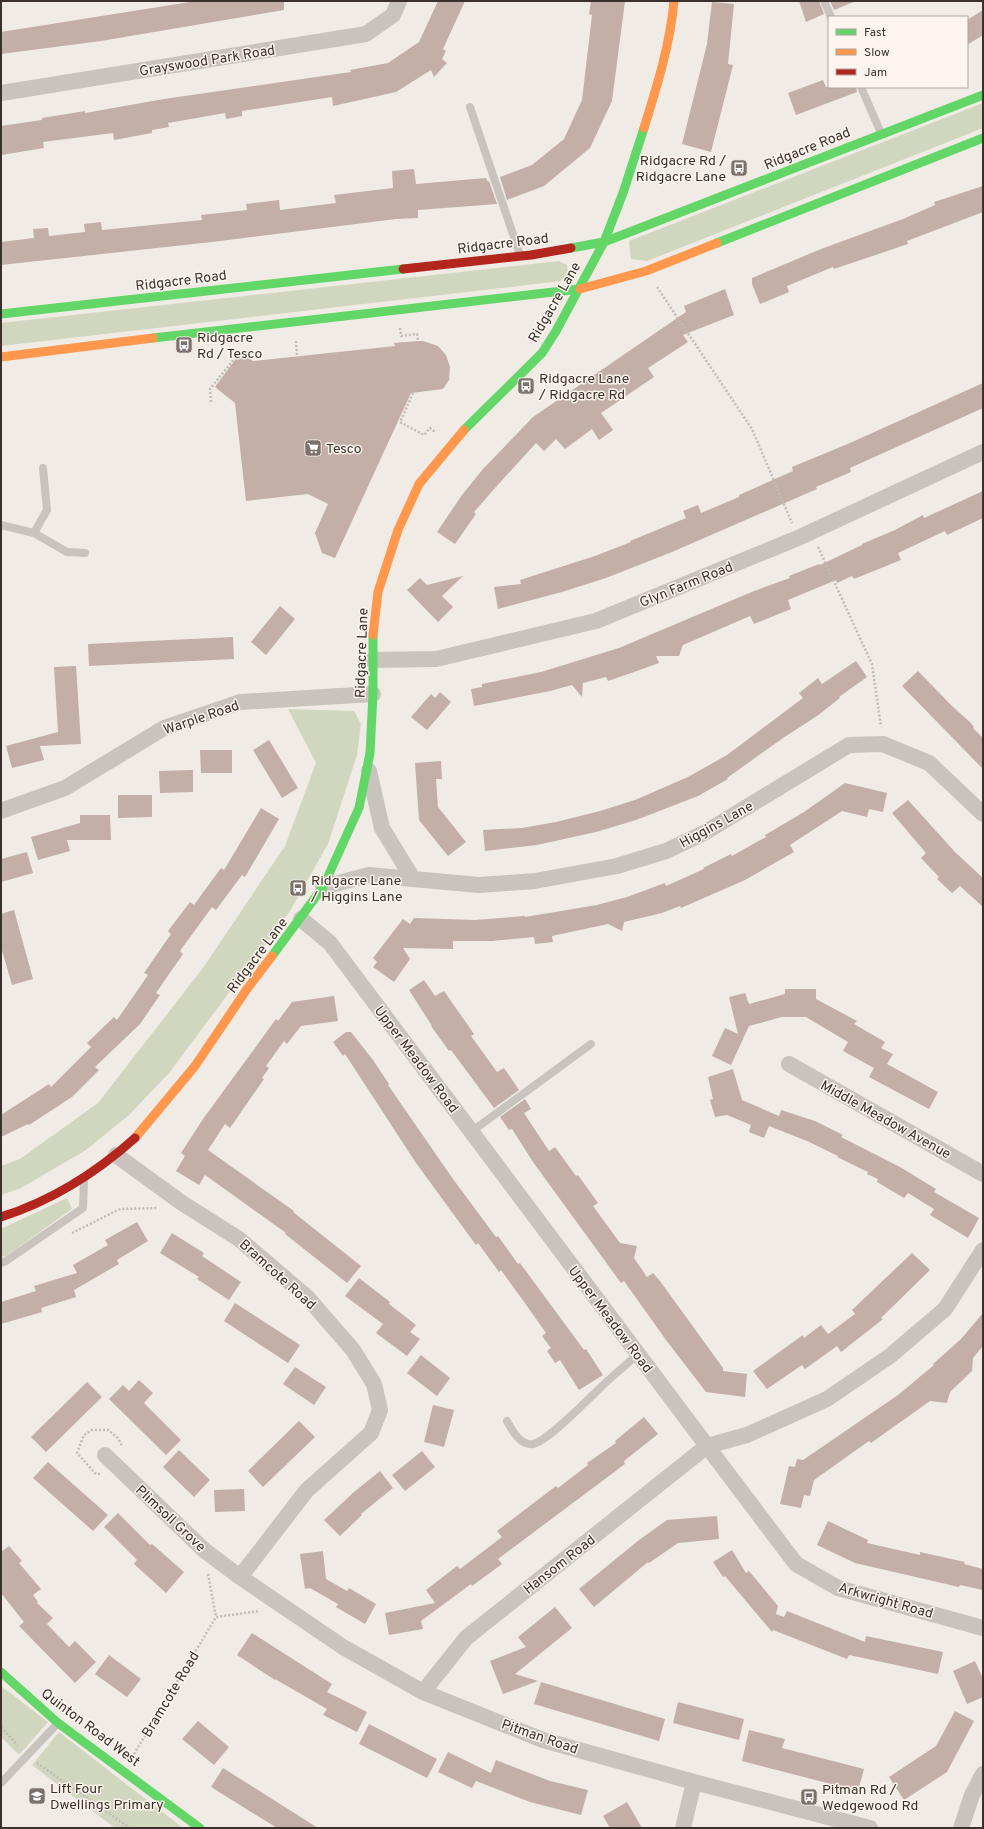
<svg xmlns="http://www.w3.org/2000/svg" width="984" height="1829" font-family="Overpass,sans-serif">
<style>
.green{fill:#d1d6bf}
.building{fill:#c3afa7}
.lines{fill:none;stroke-linecap:round;stroke-linejoin:round}
.path{stroke:#c2bbb6;stroke-width:2.5;stroke-dasharray:2 2;stroke-linecap:butt}
.lane{stroke:#c9c3be;stroke-width:8}
.street{stroke:#c9c3be;stroke-width:16}
.fast{stroke:#63d668;stroke-width:9}
.slow{stroke:#ff974d;stroke-width:9}
.jam{stroke:#b3261e;stroke-width:9}
.labels{text-anchor:middle;stroke-width:3;stroke-linejoin:round;paint-order:stroke}
.street-label{font-size:14px;fill:#3b302b;stroke:#fbf5ee}
.poi-label{font-size:14px;fill:#3b302b;stroke:#fbf5ee;text-anchor:start}
</style>
<rect width="100%" height="100%" fill="#f0ebe5"/>
<!-- green -->
<path class="green" d="M983,103V128L647,261L631,259L629,241Z
M559,261L567,265L568,272L561,281L1,346V323Z
M288,709L354,711L361,724L357,755L328,844L290,911L169,1073L129,1115L86,1150L21,1188L1,1195V1166L20,1159L98,1103L203,968L285,846L316,763Z
M67,1198L72,1209L6,1256L1,1257V1229Z
M1,1686L48,1722L19,1755L1,1737Z
M59,1732L183,1828H115L32,1765Z"/>
<!-- building -->
<path class="building" d="M196,1H284V10L101,41L1,54V32Z
M438,1H465L443,49L446,51L442,59L447,63L434,77L431,70L396,92L333,106L332,97L242,111V116L226,119L225,113L168,123L169,127L152,130V133L114,140L113,133L43,142L44,148L1,155V126L42,120V118L85,111V113L164,99L351,72L350,70L388,63L419,42Z
M591,1H625L612,101L590,148L544,186L507,200L500,177L532,165L564,139L582,100L592,15L589,14Z
M799,1H819L824,14L806,22Z
M830,1H856L834,10Z
M712,2L734,4L728,64L733,65L711,152L682,144L707,44Z
M983,10V35L967,45V20Z
M823,80L826,87H856L857,92L796,115L788,93Z
M414,169L416,184L486,178L488,182L489,181L497,204L418,210V218L396,219L212,242L1,265V242L34,238L33,229L48,228L49,236L85,232L84,224L101,222L102,230L202,220L201,215L247,210L246,204L279,200L280,210L336,203L334,195L393,188L392,171Z
M983,186V212L907,241L908,244L834,269L833,267L787,286L789,292L760,304L752,284V278L821,249L903,219L935,205L934,202Z
M725,289L734,315L683,335L688,342L648,368L654,377L601,413L613,430L599,440L592,429L565,449L556,439L544,451L536,443L495,488L474,512L476,514L455,544L437,532L462,495L483,469L533,417L686,312L684,306Z
M418,341H423L438,346L446,355L450,367L449,380L443,389L411,393L335,558L322,553L315,533L328,504L308,494L246,501L235,403L215,387L241,352L253,361L395,346L394,343Z
M983,383V408L850,468L851,472L816,487L817,489L672,552L606,578L562,592L498,609L494,587L521,584L520,580L595,556L631,542L630,541L686,518L683,511L698,505L701,513L739,497V495L793,471L792,467L850,443Z
M983,491V518L947,535L945,531L898,553L901,560L854,579L852,576L837,583L836,580L788,600L791,609L754,624L750,616L683,645L679,656H656L659,663L634,672L608,681L606,677L583,683L582,697L572,685L550,691L474,706L471,689L482,687V684L541,672L619,648L754,591L790,578L789,576L819,564L820,565L862,545V544L895,530L923,515L924,518Z
M463,576L442,596L453,607L438,622L407,590L420,578L427,585Z
M280,606L295,619L266,655L251,642Z
M233,637L234,659L89,666L88,644Z
M856,661L867,677L839,697L840,698L817,716L783,738L727,778L728,779L698,796L636,820L596,832L537,845L485,851L483,830L522,828L556,822L600,811L635,800L688,777L727,755L803,698L799,693L818,678L822,684Z
M76,666L81,744L40,746L44,760L12,768L6,746L58,732L54,667Z
M918,671L951,705L971,723L974,727L973,728L983,738V769L902,686Z
M440,692L451,702L427,730L411,717L431,694L435,698Z
M269,740L298,788L282,798L253,750Z
M200,750H232V773H201Z
M441,761L442,779H436L438,807L466,842L448,856L419,820L415,763Z
M193,770V792L160,793L159,771Z
M845,783L887,793L883,812L869,809L867,817L842,811L790,845L794,852L745,880L681,908L680,906L662,913L624,922L622,931L608,924L552,936L553,942L535,944L534,937L492,941H453V949L403,948L410,959L394,982L373,967L377,962L373,958L403,919L410,924L414,918L475,920L525,916V917L597,905L627,897L665,883L666,886L704,869L703,868L731,854L732,856L766,837L765,835L804,812Z
M118,795H152V817L118,818Z
M908,800L955,852L983,878V907L960,886L952,893L937,879L939,877L921,858L926,853L892,813Z
M261,808L279,819L245,877L242,875L216,910L212,907L180,951L183,954L156,993L160,995L140,1024L95,1067L99,1070L72,1097L29,1125L28,1124L1,1137V1115L49,1084L51,1087L91,1047L87,1043L114,1017L117,1020L148,975L144,973L171,934L168,931L190,902L194,905L221,868L224,870Z
M80,815H110L111,840H67L70,851L38,860L31,837L80,823Z
M27,852L33,873L1,882V859Z
M14,910L33,979L12,985L1,947V914Z
M424,980L435,996L444,991L474,1034L471,1036L497,1072L504,1068L519,1090L494,1108L451,1050L449,1051L431,1026H432L409,990Z
M785,989H816V999L857,1021L854,1024L885,1042L881,1048L893,1054L887,1064L938,1092L929,1109L869,1077L874,1068L843,1051L848,1042L806,1017H782L749,1026L731,1065L712,1056L725,1028L738,1034L729,997L745,993L749,1004L785,994Z
M334,996L338,1021L301,1026L287,1044L284,1041L266,1066L269,1068L262,1078L264,1079L230,1128L225,1124L208,1150L294,1211L293,1212L361,1266L347,1283L285,1234L286,1233L205,1175L199,1185L176,1171L185,1156L181,1153L203,1119L276,1019L278,1021L292,1002Z
M346,1032H351L373,1060L389,1084L388,1085L453,1179L496,1237L498,1236L518,1264L520,1263L584,1350L586,1349L603,1375L579,1390L560,1360L555,1363L547,1351L551,1348L542,1336L546,1333L522,1299L501,1270L499,1272L478,1243L476,1245L416,1163L345,1054L343,1056L333,1042Z
M733,1069L742,1100L779,1116L781,1110L815,1121L843,1135L841,1137L900,1167L936,1189L934,1192L979,1218L968,1238L930,1215L934,1209L908,1193L904,1198L877,1182L878,1179L867,1174L868,1172L837,1157L838,1156L807,1141L769,1126L764,1138L749,1132L751,1125L727,1115L715,1117L710,1100L713,1099L708,1077Z
M525,1099L531,1109L524,1113L549,1151L555,1147L576,1176L578,1175L598,1203L593,1206L620,1243L637,1246L634,1258L647,1277L653,1273L660,1281L723,1368V1371L747,1374L745,1397L706,1392L666,1340L624,1281L621,1283L533,1162L512,1129L509,1130L500,1117Z
M137,1222L148,1241L117,1260L119,1264L74,1290L76,1297L41,1308L42,1312L1,1324V1302L36,1291L34,1286L77,1273L73,1265L108,1245L105,1240Z
M172,1233L204,1253L202,1256L241,1282L229,1300L197,1279L199,1277L160,1253Z
M912,1253L930,1270L881,1318L883,1319L841,1352L837,1346L805,1369L802,1365L767,1389L753,1371L803,1335L804,1338L821,1325L828,1334L855,1314L852,1310Z
M359,1278L390,1302L389,1304L416,1325L410,1332L420,1339L407,1356L376,1333L383,1324L345,1296Z
M235,1303L300,1345L288,1363L224,1321Z
M983,1313V1346L973,1358L972,1371L950,1392L947,1403L930,1401L871,1443L869,1441L814,1480L810,1496L804,1495L801,1508L780,1504L789,1466L795,1467L797,1459L803,1460L898,1395L934,1365L933,1364L961,1339Z
M421,1355L450,1378L437,1396L407,1373Z
M295,1367L326,1387L314,1405L283,1384Z
M139,1380L153,1393L144,1403L181,1440L166,1455L109,1399L123,1385L129,1391Z
M87,1382L102,1397L46,1452L31,1437Z
M433,1405L454,1410L444,1447L424,1442Z
M644,1417L658,1434L624,1461L625,1464L498,1559L502,1564L472,1586L471,1584L421,1621L423,1629L389,1635L385,1613L435,1603L426,1590L457,1566L460,1569L502,1537L497,1531L556,1486L558,1488L588,1465L587,1463L616,1443L615,1441Z
M299,1421L315,1437L263,1487L248,1471Z
M179,1450L210,1480L194,1497L163,1467Z
M422,1451L435,1467L405,1491L392,1475Z
M48,1462L108,1515L93,1531L33,1478Z
M380,1471L393,1488L361,1514L362,1515L340,1536L324,1520L354,1492Z
M244,1489L245,1511L215,1512L214,1490Z
M118,1513L150,1545L152,1544L184,1572L166,1593L134,1564L137,1560L104,1527Z
M717,1516L719,1539L678,1543L649,1563L648,1562L594,1607L579,1589L639,1540L667,1520Z
M828,1521L868,1540L867,1543L920,1555V1552L965,1562L964,1564L983,1569V1590L960,1585L959,1587L855,1563L817,1545Z
M9,1546L22,1561L19,1563L41,1589L33,1595L38,1602L37,1603L53,1618L47,1624L69,1647L75,1641L96,1662L75,1683L19,1626L24,1622L1,1593V1552Z
M732,1550L746,1573L749,1571L778,1606L776,1614L784,1617L787,1611L865,1642L866,1636L943,1652L938,1674L849,1655L847,1659L773,1630L772,1632L725,1576L723,1577L713,1562Z
M323,1551L326,1579L347,1591L349,1588L376,1604L365,1624L336,1607L338,1604L310,1588L305,1589L300,1554Z
M555,1607L572,1628L515,1674L538,1681L503,1694L490,1661L526,1647L518,1637Z
M252,1633L332,1684L327,1692L367,1712L357,1732L323,1715L327,1709L275,1679V1680L237,1655Z
M109,1655L141,1679L127,1697L95,1674Z
M975,1661L983,1679V1697L967,1704L953,1671Z
M541,1682L665,1719L659,1741L534,1704Z
M678,1702L744,1719L739,1740L673,1723Z
M955,1711L974,1721L947,1772L904,1800L889,1777L936,1746Z
M198,1721L229,1747L214,1765L182,1739Z
M369,1724L437,1759L427,1778L359,1744Z
M749,1730L785,1739L782,1748L864,1769L858,1791L742,1761Z
M448,1752L491,1773L496,1760L550,1781L588,1790L581,1815L530,1802L476,1781L472,1788L438,1772Z
M223,1768L318,1828H277L211,1787Z
M627,1802L642,1828H610L603,1816Z"/>
<g class="lines">
<!-- path -->
<path class="path" d="M657,287L752,429L792,523
M400,328L401,336L417,334L418,341
M296,341L297,356
M413,393L400,422L424,435L430,428L435,432
M211,402L210,389L239,353L240,354
M818,547L872,664L881,727
M72,1233L120,1209L157,1208
M100,1474H96L77,1453L84,1435L92,1430H108L118,1438L122,1446
M208,1574L216,1617L259,1611
M1,1727L18,1746
M134,1754L216,1617
M37,1763L130,1828"/>
<!-- lane -->
<path class="lane" d="M824,1L831,17
M861,87L881,133
M470,107L520,255
M1,525L34,533L47,510L43,468
M34,533L67,552L85,553
M471,1132L591,1044
M1,1263L6,1261L83,1208L84,1181
M507,1421C512,1430 520,1446 533,1444C548,1441 586,1401 599,1389C611,1377 625,1366 638,1354
M1,1783L58,1723"/>
<!-- street -->
<path class="street" d="M1,93L366,34L393,15L399,1
M373,660L436,659L596,621L798,538L983,452
M369,771L382,828L413,879
M1,811L65,788L164,728L240,702L373,694
M323,887L369,875L479,885L535,881L617,866L666,851L704,833L849,745L883,744L929,763L983,814
M301,919L330,943L707,1446L747,1435L827,1399L890,1356L945,1309L983,1250
M789,1064L983,1174
M116,1155L182,1203L239,1239L307,1297L353,1350L374,1384L380,1410L371,1433L307,1490L240,1577
M105,1455L204,1550L240,1577L343,1647L423,1692L543,1740L694,1782L870,1828
M423,1692L466,1638L707,1446L796,1564L838,1588L983,1628
M683,1828L694,1782
M961,1828L972,1795L983,1774"/>
<!-- fast -->
<path class="fast" d="M717,243L983,138
M571,248L604,242L983,95
M1,314L403,269
M153,338L580,289
M464,430L542,353L556,331L604,242L623,193L644,128
M272,956L323,887L359,808L370,753L373,694V635
M1,1672L58,1723L200,1828"/>
<!-- slow -->
<path class="slow" d="M644,128C657,86 670,45 674,1
M580,289L646,271L717,243
M1,357L153,338
M373,635L378,592L398,530L419,484L464,430
M135,1138L195,1066L247,989L272,956"/>
<!-- jam -->
<path class="jam" d="M403,269L531,255L571,248
M1,1217C51,1201 97,1172 135,1138"/>
</g>
<!-- icons -->
<defs>
<symbol id="bus-square" viewBox="-11 -11 22 22"><rect x="-9" y="-9" width="18" height="18" rx="4" fill="#7a716c" stroke="#fbf5ee"/><path d="M-5-6H5V4H4V6H2V4H-2V6H-4V4H-5ZM-3.5-4V0h7V-4ZM-3.5 1.2v1.5H-2V1.2ZM2 1.2v1.5H3.5V1.2Z" fill="#fff"/></symbol>
<symbol id="supermarket-square" viewBox="-11 -11 22 22"><rect x="-9" y="-9" width="18" height="18" rx="4" fill="#7a716c" stroke="#fbf5ee"/><path d="M-6-5.5h2.5l.6 2H6L4.5 2H-2.5L-4.4-4H-6ZM-1.5 3.2a1.3 1.3 0 1 0 .1 0ZM3 3.2a1.3 1.3 0 1 0 .1 0Z" fill="#fff"/></symbol>
<symbol id="school-square" viewBox="-11 -11 22 22"><rect x="-9" y="-9" width="18" height="18" rx="4" fill="#7a716c" stroke="#fbf5ee"/><path d="M0-5L7-2L0 1L-7-2ZM-4 1L0 2.5L4 1V4Q0 6-4 4Z" fill="#fff"/></symbol>
</defs>
<g fill-rule="evenodd">
<use href="#bus-square" x="729" y="158" width="20" height="20"/>
<use href="#bus-square" x="174" y="335" width="20" height="20"/>
<use href="#bus-square" x="516" y="376" width="20" height="20"/>
<use href="#supermarket-square" x="303" y="438" width="20" height="20"/>
<use href="#bus-square" x="288" y="878" width="20" height="20"/>
<use href="#school-square" x="27" y="1786" width="20" height="20"/>
<use href="#bus-square" x="799" y="1787" width="20" height="20"/>
</g>
<g class="labels">
<!-- street labels -->
<g class="street-label">
<text transform="translate(207 60) rotate(-9)" y="5">Grayswood Park Road</text>
<text transform="translate(807 148) rotate(-22)" y="5">Ridgacre Road</text>
<text transform="translate(503 243) rotate(-7)" y="5">Ridgacre Road</text>
<text transform="translate(181 280) rotate(-7)" y="5">Ridgacre Road</text>
<text transform="translate(554 302) rotate(-60)" y="5">Ridgacre Lane</text>
<text transform="translate(686 584) rotate(-22)" y="5">Glyn Farm Road</text>
<text transform="translate(361 653) rotate(-88)" y="5">Ridgacre Lane</text>
<text transform="translate(201 717) rotate(-19)" y="5">Warple Road</text>
<text transform="translate(716 824) rotate(-29)" y="5">Higgins Lane</text>
<text transform="translate(257 955) rotate(-53)" y="5">Ridgacre Lane</text>
<text transform="translate(417 1059) rotate(53)" y="5">Upper Meadow Road</text>
<text transform="translate(886 1119) rotate(29)" y="5">Middle Meadow Avenue</text>
<text transform="translate(278 1274) rotate(42)" y="5">Bramcote Road</text>
<text transform="translate(611 1319) rotate(53)" y="5">Upper Meadow Road</text>
<text transform="translate(171 1518) rotate(43)" y="5">Plimsoll Grove</text>
<text transform="translate(559 1564) rotate(-38)" y="5">Hansom Road</text>
<text transform="translate(886 1600) rotate(16)" y="5">Arkwright Road</text>
<text transform="translate(170 1694) rotate(-59)" y="5">Bramcote Road</text>
<text transform="translate(91 1727) rotate(37)" y="5">Quinton Road West</text>
<text transform="translate(540 1736) rotate(19)" y="5">Pitman Road</text>
</g>
<!-- poi labels -->
<g class="poi-label">
<text x="726" y="165" text-anchor="end">Ridgacre Rd /<tspan x="726" dy="16">Ridgacre Lane</tspan></text>
<text x="197" y="342">Ridgacre<tspan x="197" dy="16">Rd / Tesco</tspan></text>
<text x="539" y="383">Ridgacre Lane<tspan x="539" dy="16">/ Ridgacre Rd</tspan></text>
<text x="326" y="453">Tesco</text>
<text x="311" y="885">Ridgacre Lane<tspan x="311" dy="16">/ Higgins Lane</tspan></text>
<text x="50" y="1793">Lift Four<tspan x="50" dy="16">Dwellings Primary</tspan></text>
<text x="822" y="1794">Pitman Rd /<tspan x="822" dy="16">Wedgewood Rd</tspan></text>
</g>
</g>
<!-- border -->
<rect width="984" height="1829" fill="none" stroke="#3b302b" stroke-width="4"/>
<!-- legend -->
<rect x="828" y="16" width="140" height="72" fill="#fbf5ee" stroke="#aea6a0"/>
<rect x="836" y="29" width="20" height="6" fill="#63d668" stroke="#aea6a0"/>
<text x="864" y="36" font-size="12" fill="#3b302b">Fast</text>
<rect x="836" y="49" width="20" height="6" fill="#ff974d" stroke="#aea6a0"/>
<text x="864" y="56" font-size="12" fill="#3b302b">Slow</text>
<rect x="836" y="69" width="20" height="6" fill="#b3261e" stroke="#aea6a0"/>
<text x="864" y="76" font-size="12" fill="#3b302b">Jam</text>
</svg>
